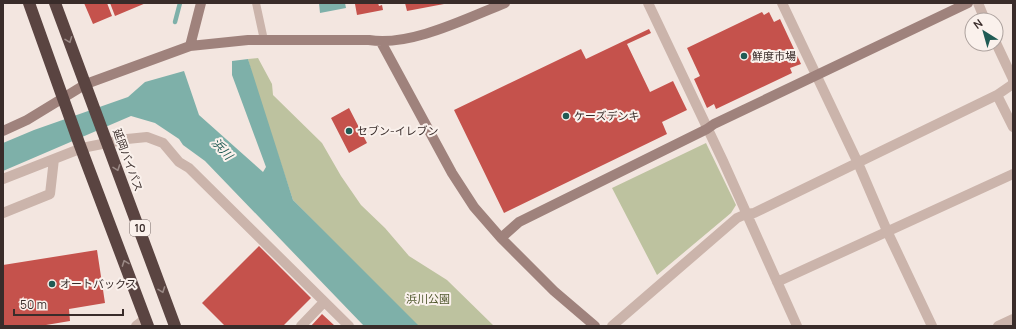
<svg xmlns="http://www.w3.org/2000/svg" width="1016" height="329" font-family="Manrope,'Noto Sans JP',sans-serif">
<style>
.green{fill:#bdc29f}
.water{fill:#7eb0a9}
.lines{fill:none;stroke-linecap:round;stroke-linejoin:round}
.stream{stroke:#7eb0a9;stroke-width:4.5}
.building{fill:#c5524c}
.lane{stroke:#cbb4ab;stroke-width:8}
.street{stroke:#cbb4ab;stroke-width:10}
.secondary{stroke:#9f827c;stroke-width:10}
.highway{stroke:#5a4441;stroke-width:12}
.oneway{stroke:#9a8985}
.poi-dot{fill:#205b54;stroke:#faf1ec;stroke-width:1.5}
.labels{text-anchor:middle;stroke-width:4;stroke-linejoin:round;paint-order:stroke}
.shield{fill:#faf1ec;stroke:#736764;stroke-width:1}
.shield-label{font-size:10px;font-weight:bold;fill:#392c2a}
.poi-label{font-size:11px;fill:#392c2a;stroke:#faf1ec;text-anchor:start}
.street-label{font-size:11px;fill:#392c2a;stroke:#faf1ec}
.park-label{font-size:11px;fill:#50582e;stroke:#faf1ec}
.water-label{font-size:12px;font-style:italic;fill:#205b54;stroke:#faf1ec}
</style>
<rect width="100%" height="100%" fill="#f3e6e0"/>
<!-- green -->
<path class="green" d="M258,58L272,84L273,95L322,143L341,176L361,205L385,228L409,256L447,280L494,326H416L293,200L255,86L248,59Z
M706,143L736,205L731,213L657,275L612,188Z"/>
<!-- water -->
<path class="water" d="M319,3H345L346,8L320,13Z
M248,59L293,200L419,326H364L205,161L183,145L179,139L155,123L131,116L3,171V143L34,130L128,97L145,82L184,71L199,115L263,172L266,167L232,75V61Z"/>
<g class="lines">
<!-- stream -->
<path class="stream" d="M175,22L180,3"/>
</g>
<!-- building -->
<path class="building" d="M84,3H107L112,16L93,24Z
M110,3H146L115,16Z
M361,3H378L379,6L382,5L383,10L357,15L355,4Z
M405,3H444V4L407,11Z
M762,12L764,15L769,12L774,22L780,19L801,64L790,68L792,73L716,109L714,104L707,108L694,79L700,76L687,48Z
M649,29L651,33L627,44L650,92L673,81L687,110L662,122L667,134L504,213L454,110L581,49L586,59Z
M349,108L367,143L349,153L331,118Z
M259,246L311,298L283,326H225L202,303Z
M97,250L105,303L69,309L70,321L40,326H3V265Z
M322,314L335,326H311Z"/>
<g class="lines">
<!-- lane -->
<path class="lane" d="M256,3L264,40"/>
<!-- street -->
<path class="street" d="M648,3L723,161L797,326
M782,3L858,163L888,233L932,326
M978,3L985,20
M997,95L1013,127
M3,179L82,148L127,139L147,137L163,143L179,162L189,168L349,326
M3,213L50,194L54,159
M777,282L1013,174
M136,326L145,319
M301,326L324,302
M612,326L737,218L746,214L754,213L997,95L1013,84V79L996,43
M998,326L1013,319"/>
<!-- secondary -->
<path class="secondary" d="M381,42L452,173L474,207L501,238L554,291L595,326
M190,46L201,3
M3,131L27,120L86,84L190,46L248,40H369C410,47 467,18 505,3
M501,238L519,222L707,129L714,124L968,3"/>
<!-- highway -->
<path class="highway" d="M29,3L79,143L148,326
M55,3L175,326"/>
</g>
<!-- one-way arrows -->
<defs><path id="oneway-chevron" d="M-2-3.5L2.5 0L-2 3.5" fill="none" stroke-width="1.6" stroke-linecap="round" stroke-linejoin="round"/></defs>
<g class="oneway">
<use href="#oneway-chevron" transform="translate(69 40) rotate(69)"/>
<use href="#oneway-chevron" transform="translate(117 168) rotate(70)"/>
<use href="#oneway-chevron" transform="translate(125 263) rotate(-110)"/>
<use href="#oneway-chevron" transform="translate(162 290) rotate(70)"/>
</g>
<!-- markers -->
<g class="poi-dot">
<circle cx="744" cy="56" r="4"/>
<circle cx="566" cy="116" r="4"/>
<circle cx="349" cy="131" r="4"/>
<circle cx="52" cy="284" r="4"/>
</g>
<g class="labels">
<!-- shield labels -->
<rect class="shield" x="130" y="220" width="20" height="16" rx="3"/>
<g class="shield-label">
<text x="140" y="232">10</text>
</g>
<!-- poi labels -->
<g class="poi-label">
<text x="752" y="60">鮮度市場</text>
<text x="574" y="120">ケーズデンキ</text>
<text x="357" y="135">セブン-イレブン</text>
<text x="60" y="288">オートバックス</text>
</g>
<!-- street labels -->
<g class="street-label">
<text transform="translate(128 160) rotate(70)" y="4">延岡バイパス</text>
</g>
<!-- park labels -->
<g class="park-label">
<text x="428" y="303">浜川公園</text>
</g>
<!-- water labels -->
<g class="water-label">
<text transform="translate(222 149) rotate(47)" y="4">浜川</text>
</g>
</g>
<!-- border -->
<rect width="1016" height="329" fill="none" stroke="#392c2a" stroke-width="8"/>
<!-- north arrow -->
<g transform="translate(984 32) rotate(323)"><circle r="19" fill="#faf1ec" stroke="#ada29e"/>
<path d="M0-3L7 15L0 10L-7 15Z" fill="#205b54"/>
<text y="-6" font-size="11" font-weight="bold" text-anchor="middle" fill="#392c2a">N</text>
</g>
<!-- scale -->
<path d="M14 309v6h109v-6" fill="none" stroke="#392c2a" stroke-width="2"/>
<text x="20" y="309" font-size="12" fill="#392c2a" stroke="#faf1ec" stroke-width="3" paint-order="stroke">50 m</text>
</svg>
